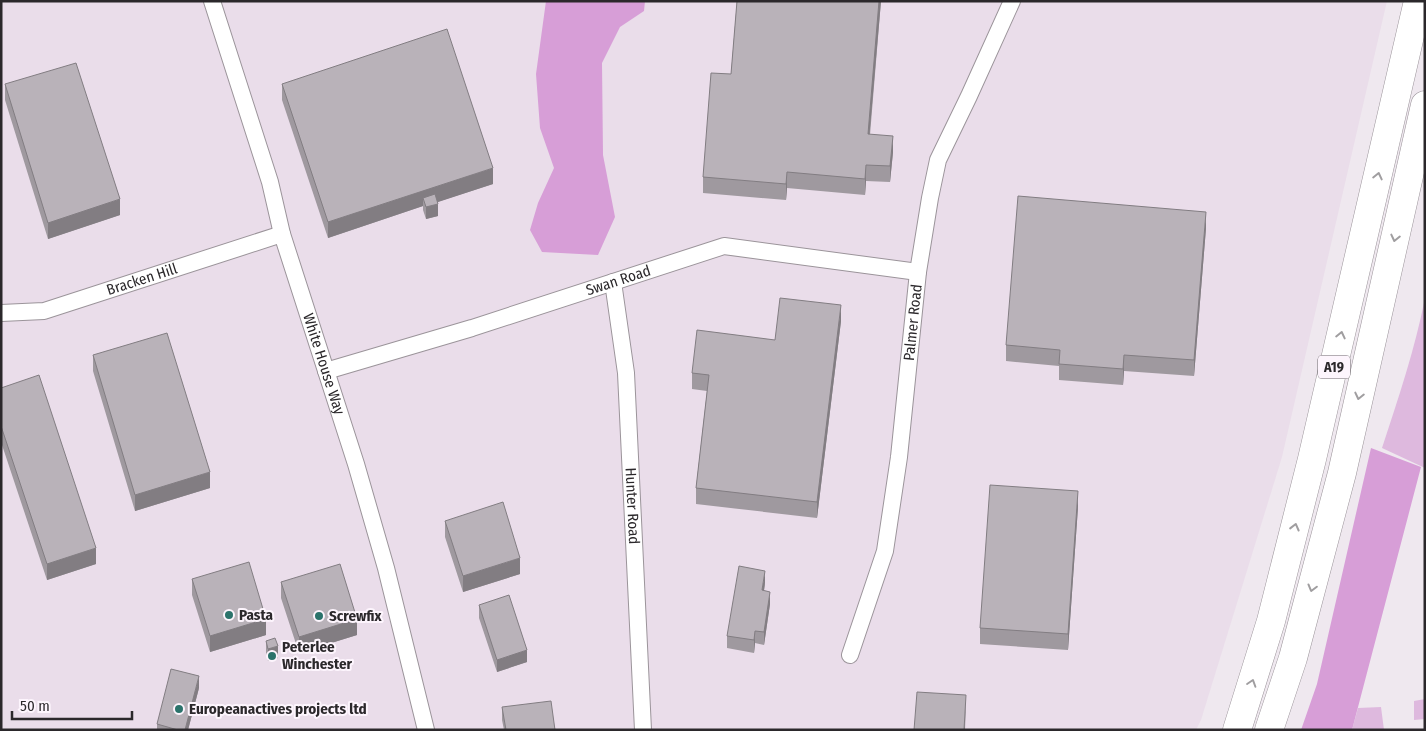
<svg xmlns="http://www.w3.org/2000/svg" width="1426" height="731" font-family="'Fira Sans Condensed',sans-serif">
<style>
.built{fill:#eaddea}
.green{fill:#deb9de}
.forest{fill:#d79ed7}
.lines{fill:none;stroke-linecap:round;stroke-linejoin:round}
.street-casing{stroke:#9b949a;stroke-width:18}
.highway-casing{stroke:#9b949a;stroke-width:29}
.street{stroke:#fff;stroke-width:16}
.highway{stroke:#fff;stroke-width:28}
.wall{fill:#9f999f}
.shaded-wall{fill:#827d82}
.building{fill:#b9b2b9;stroke:#827d82}
.oneway{stroke:#a09ea0}
.poi-dot{fill:#2b736b;stroke:#fdf5fd;stroke-width:2}
.labels{text-anchor:middle;stroke-width:4;stroke-linejoin:round;paint-order:stroke}
.shield{fill:#fdf5fd;stroke:#6a666a;stroke-width:1}
.shield-label{font-size:14px;font-weight:bold;fill:#2b282b}
.street-label{font-size:15px;fill:#2b282b;stroke:#fdf5fd}
.poi-label{font-size:15px;font-weight:bold;fill:#2b282b;stroke:#fdf5fd;text-anchor:start}
</style>
<rect width="100%" height="100%" fill="#efe8ef"/>
<!-- built -->
<path class="built" d="M1,1H1387L1282,457L1201,720L1196,730H1Z"/>
<!-- green -->
<path class="green" d="M1425,298V468L1382,448C1398,399 1415,349 1425,298Z
M1425,699V719L1414,720V701Z
M1381,707L1384,730H1352L1358,708Z"/>
<!-- forest -->
<path class="forest" d="M546,1H645L644,11L620,27L602,63L603,155L615,217L598,255L542,252L530,230L538,203L554,168L540,128L536,74Z
M1371,448L1421,467L1352,730H1301L1317,684Z"/>
<g class="lines">
<defs>
<g id="street">
<path id="s1" d="M212,1L270,182L282,234L356,464L386,568L426,730"/>
<path id="s2" d="M613,282L626,373L643,730"/>
<path id="s3" d="M1,313L44,311L282,234"/>
<path id="s4" d="M326,371L472,328L724,246L918,272"/>
<path id="s5" d="M850,655L885,551L899,457L918,272L930,198L938,160L969,96L1012,1"/>
</g>
<path id="highway" d="M1237,730L1271,621L1312,459L1418,1
M1269,730L1293,658L1342,473L1425,105"/>
</defs>
<!-- street casing -->
<use href="#street" class="street-casing"/>
<!-- highway casing -->
<use href="#highway" class="highway-casing"/>
<!-- street -->
<use href="#street" class="street"/>
<!-- highway -->
<use href="#highway" class="highway"/>
</g>
<!-- wall -->
<path class="wall" d="M737,1H881L870,135L893,152L890,182L866,181L865,195L787,188L786,200L703,193V177L731,74Z
M5,84L120,215L48,239L5,100Z
M282,84L493,184L437,202L438,216L426,219L423,210V206L328,238L282,100Z
M1206,228L1194,376L1124,371L1123,385L1059,380V366L1006,361V345Z
M841,321L817,518L696,504V488L707,391L692,389V373L775,340Z
M93,355L210,488L135,511L93,371Z
M1,388L96,564L47,580L1,442Z
M1078,507L1068,650L980,644V628Z
M445,521L520,574L463,592L445,537Z
M192,579L266,635L210,652L192,595Z
M281,582L357,635L299,653L281,598Z
M765,583L764,591L770,604L764,645L755,643L754,653L727,648V636Z
M479,605L527,662L497,672L479,618Z
M266,641L278,658L268,661L266,653Z
M199,688L188,730H157V724Z
M502,707L555,730H504L502,720Z"/>
<!-- shaded-wall -->
<path class="shaded-wall" d="M879,1H881L868,151V134Z
M893,136V152L890,182V166Z
M866,165V181L865,195V179Z
M493,168V184L426,206L423,198V206L328,238V222Z
M787,172V188L786,200V184Z
M120,199V215L48,239V223Z
M438,204V216L426,219V207Z
M1206,212V228L1194,376V360Z
M841,305V321L817,518V502Z
M1124,355V371L1123,385V369Z
M210,472V488L135,511V495Z
M1078,491V507L1068,650V634Z
M96,548V564L47,580V564Z
M520,558V574L463,592V576Z
M765,571V583L762,603V590Z
M770,592V604L764,645V632Z
M266,619V635L210,652V636Z
M357,619V635L299,653V637Z
M755,631V643L754,653V640Z
M278,646V658L268,661V649Z
M527,650V662L497,672V660Z
M199,676V688L188,730H185Z
M966,695L965,730H964Z"/>
<!-- building -->
<path class="building" d="M737,1H879L868,134L893,136L890,166L866,165L865,179L787,172L786,184L703,177L711,73L731,74Z
M447,29L493,168L328,222L282,84Z
M76,63L120,199L48,223L5,84Z
M435,194L438,204L426,207L423,198Z
M1018,196L1206,212L1194,360L1124,355L1123,369L1059,364L1060,350L1006,345Z
M780,298L841,305L817,502L696,488L709,375L692,373L697,330L775,340Z
M167,333L210,472L135,495L93,355Z
M39,375L96,548L47,564L1,426V388Z
M990,485L1078,491L1068,634L980,628Z
M503,502L520,558L463,576L445,521Z
M249,562L266,619L210,636L192,579Z
M340,564L357,619L299,637L281,582Z
M739,566L765,571L762,590L770,592L764,632L755,631L754,640L727,636Z
M509,595L527,650L497,660L479,605Z
M275,638L278,646L268,649L266,641Z
M171,669L199,676L185,730H178L157,724Z
M917,692L966,695L964,730H914Z
M551,701L555,730H506L502,707Z"/>
<!-- one-way arrows -->
<defs><path id="oneway-chevron" d="M-2-3.5L2.5 0L-2 3.5" fill="none" stroke-width="1.6" stroke-linecap="round" stroke-linejoin="round" transform="scale(1.25)"/></defs>
<g class="oneway">
<use href="#oneway-chevron" transform="translate(1378 176) rotate(-77)"/>
<use href="#oneway-chevron" transform="translate(1395 238) rotate(103)"/>
<use href="#oneway-chevron" transform="translate(1341 335) rotate(-77)"/>
<use href="#oneway-chevron" transform="translate(1359 396) rotate(103)"/>
<use href="#oneway-chevron" transform="translate(1295 527) rotate(-76)"/>
<use href="#oneway-chevron" transform="translate(1312 588) rotate(105)"/>
<use href="#oneway-chevron" transform="translate(1252 683) rotate(-72)"/>
</g>
<!-- markers -->
<g class="poi-dot">
<circle cx="229" cy="615" r="5"/>
<circle cx="319" cy="616" r="5"/>
<circle cx="272" cy="656" r="5"/>
<circle cx="179" cy="709" r="5"/>
</g>
<g class="labels">
<!-- shield labels -->
<rect class="shield" x="1318" y="355.5" width="32" height="23" rx="4"/>
<g class="shield-label">
<text x="1334" y="372">A19</text>
</g>
<!-- street labels -->
<g class="street-label">
<text dy="5" stroke="none"><textPath href="#s3" startOffset="146">Bracken Hill</textPath></text>
<text dy="5" stroke="none"><textPath href="#s4" startOffset="306">Swan Road</textPath></text>
<text dy="5" stroke="none"><textPath href="#s5" startOffset="340">Palmer Road</textPath></text>
<text dy="5" stroke="none"><textPath href="#s1" startOffset="380">White House Way</textPath></text>
<text dy="5" stroke="none"><textPath href="#s2" startOffset="225">Hunter Road</textPath></text>
</g>
<!-- poi labels -->
<g class="poi-label">
<text x="239" y="620">Pasta</text>
<text x="329" y="621">Screwfix</text>
<text x="282" y="652">Peterlee<tspan x="282" dy="17">Winchester</tspan></text>
<text x="189" y="714">Europeanactives projects ltd</text>
</g>
</g>
<!-- border -->
<rect width="1426" height="731" fill="none" stroke="#2b282b" stroke-width="5"/>
<!-- scale -->
<path d="M12 711v8h120v-8" fill="none" stroke="#2b282b" stroke-width="2.5"/>
<text x="20" y="711" font-size="15" fill="#2b282b" stroke="#fdf5fd" stroke-width="4" paint-order="stroke">50 m</text>
</svg>
